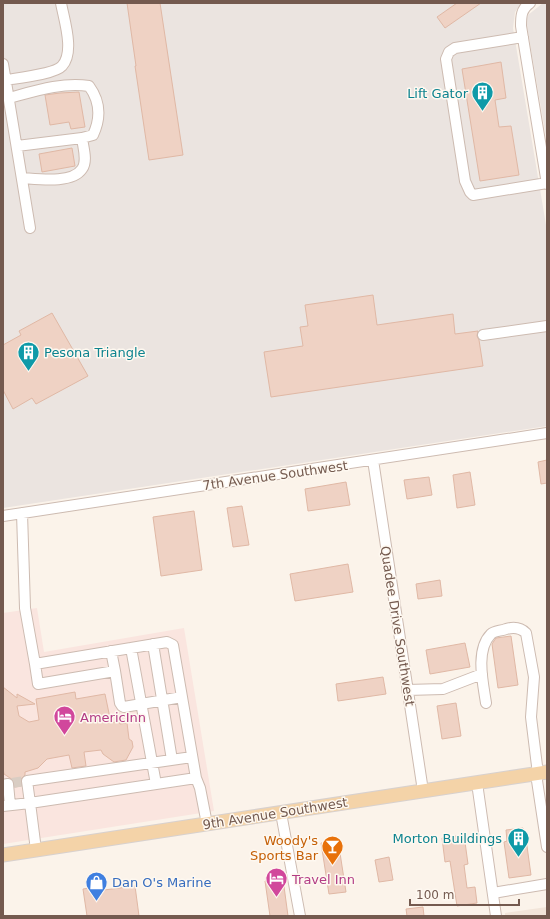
<svg xmlns="http://www.w3.org/2000/svg" width="550" height="919" font-family="'DejaVu Sans',sans-serif">
<style>
.residential{fill:#f2e5d9}
.commercial{fill:#fae5df}
.industrial{fill:#ebe4e0}
.building{fill:#efd2c4;stroke:#e0b8a5}
.lines{fill:none;stroke-linecap:round;stroke-linejoin:round}
.minor-tunnel{stroke:#d9cdc3;stroke-width:10;stroke-dasharray:10 5;stroke-linecap:butt}
.minor-casing{stroke:#cdbbb1;stroke-width:12}
.major-casing{stroke:#d8d1ce;stroke-width:15}
.minor{stroke:#fff;stroke-width:10}
.major{stroke:#f4d3a8;stroke-width:13}
.labels{text-anchor:middle;stroke-width:3;stroke-linejoin:round;paint-order:stroke}
.culture-label{font-size:13px;fill:#0d838f;stroke:#fef8f0;text-anchor:end}
.street-label{font-size:13px;fill:#745a4f;stroke:#fef8f0}
.hotel-label{font-size:13px;fill:#b23c85;stroke:#fef8f0;text-anchor:start}
.food-label{font-size:13px;fill:#c56008;stroke:#fef8f0;text-anchor:end}
.shop-label{font-size:13px;fill:#366cbe;stroke:#fef8f0;text-anchor:start}
</style>
<rect width="100%" height="100%" fill="#fbf3ea"/>
<!-- residential -->
<path class="residential" d="M547,907V916H505V913Z"/>
<!-- commercial -->
<path class="commercial" d="M37,608L44,652L184,628L214,811L3,844V613Z"/>
<!-- industrial -->
<path class="industrial" d="M3,3H522L515,12L513,28L547,231V426L3,508Z
M543,3H547V143L526,20L528,15Z"/>
<!-- building -->
<path class="building" d="M127,3H160L183,155L149,160L135,66H136Z
M457,3H481L445,28L437,17Z
M501,62L506,98L495,100L499,127L511,126L519,175L480,181L462,69Z
M79,92L85,127L71,129L69,122L50,125L45,95L60,93Z
M72,148L75,166L42,172L39,154Z
M373,295L377,325L453,314L455,334L478,331L477,336L479,340L483,366L271,397L264,352L303,346L300,327L308,326L305,305Z
M52,313L88,376L36,404L32,398L13,409L3,390V345L21,335L19,331Z
M547,460V483L541,484L538,462Z
M470,472L475,505L457,508L453,475Z
M429,477L432,495L407,499L404,480Z
M346,482L350,505L308,511L305,489Z
M242,506L249,545L233,547L227,508Z
M194,511L202,570L161,576L153,517Z
M348,564L353,592L295,601L290,574Z
M440,580L442,596L418,599L416,584Z
M511,636L518,685L498,688L492,644L496,638Z
M465,643L470,667L430,674L426,650Z
M383,677L386,694L338,701L336,684Z
M3,687L17,698V694L35,704L17,706L19,716L29,722L39,720L36,699L75,692L76,699L105,694L111,723L119,721L120,724L127,723L129,739L132,741L133,747L126,760L114,762L103,754L101,750L84,752L86,766L72,768L69,755L47,759L38,768L25,772V775L21,779V786L15,787L13,780L4,774L3,768Z
M456,703L461,736L442,739L437,706Z
M523,828L525,839H526L531,875L509,878L504,842L507,841L506,830Z
M464,835L468,864L464,865L467,888L475,887L477,903L457,906L450,861L445,862L442,838Z
M338,840L346,892L329,894L321,843Z
M389,857L393,880L379,882L375,860Z
M283,879L288,916H270L265,881Z
M104,886V890L135,886L139,916H87L83,889Z
M423,907L424,916H407L406,909Z"/>
<g class="lines">
<!-- minor-tunnel -->
<path class="minor-tunnel" d="M12,783L25,781"/>
<defs>
<path id="minor" d="M530,3C521,9 521,17 521,26L547,184
M523,37L455,48L449,52L446,59L465,181L470,192L473,195L547,183
M3,64L30,228
M6,80C18,78 55,74 62,66C75,52 64,20 61,3
M9,98C35,91 62,82 89,86C100,101 101,118 93,135L82,138L17,146
M22,178C38,179 72,184 82,169C88,161 83,147 82,138
M483,335L547,326
M373,460L423,791
M22,513L25,608L35,664L167,642L173,645L196,778
M3,516L547,433
M153,644L172,760
M131,648L156,784
M111,651L115,671
M35,664L38,684L115,671L120,703L122,706L124,707L182,697
M407,690L443,689L482,674
M486,703C483,683 475,650 491,634C494,631 501,631 506,629C513,627 520,627 526,633L534,677L531,717L538,774
M192,757L27,781L30,803L196,778L200,788L207,824
M536,774L547,847
M477,783L496,916
M3,785L8,784L10,805
M3,806L30,803L36,850
M281,813L300,916
M493,893L547,884"/>
<path id="major" d="M3,855L547,772"/>
</defs>
<!-- minor casing -->
<use href="#minor" class="minor-casing"/>
<!-- major casing -->
<use href="#major" class="major-casing"/>
<!-- minor -->
<use href="#minor" class="minor"/>
<!-- major -->
<use href="#major" class="major"/>
</g>
<!-- icons -->
<defs>
<symbol id="building-pin" viewBox="-11 -11 22 30"><path d="M0 17L-7.5 6A9.5 9.5 0 1 1 7.5 6Z" fill="#0f9aa8" stroke="#fef8f0"/><path d="M-4-6H4V6H1V3H-1V6H-4ZM-2.5-4.3h1.7v1.8h-1.7ZM.8-4.3h1.7v1.8H.8ZM-2.5-1h1.7V.8h-1.7ZM.8-1h1.7V.8H.8Z" fill="#fff"/></symbol>
<symbol id="hotel-pin" viewBox="-11 -11 22 30"><path d="M0 17L-7.5 6A9.5 9.5 0 1 1 7.5 6Z" fill="#d1479c" stroke="#fef8f0"/><path d="M-6-4.5h1.5V1H6V5H4.5V3h-9V5H-6ZM-4 0a1.8 1.8 0 1 1 3.6 0ZM.5 0V-2.5h3Q6-2.5 6 0Z" fill="#fff"/></symbol>
<symbol id="bar-pin" viewBox="-11 -11 22 30"><path d="M0 17L-7.5 6A9.5 9.5 0 1 1 7.5 6Z" fill="#e8710a" stroke="#fef8f0"/><path d="M-6-5H6L.8 .8V4.5H3.5V6h-7V4.5H-.8V.8Z" fill="#fff"/></symbol>
<symbol id="shop-pin" viewBox="-11 -11 22 30"><path d="M0 17L-7.5 6A9.5 9.5 0 1 1 7.5 6Z" fill="#3f7fe0" stroke="#fef8f0"/><path d="M-5-2.5h2.3a2.7 3.5 0 0 1 5.4 0H5L5.5 6h-11ZM-1.5-2.5h3a1.5 2.3 0 0 0-3 0Z" fill="#fff"/></symbol>
</defs>
<g fill-rule="evenodd">
<use href="#building-pin" x="470" y="80" width="25" height="34"/>
<use href="#building-pin" x="16" y="340" width="25" height="34"/>
<use href="#hotel-pin" x="52" y="704" width="25" height="34"/>
<use href="#building-pin" x="506" y="826" width="25" height="34"/>
<use href="#bar-pin" x="320" y="834" width="25" height="34"/>
<use href="#hotel-pin" x="264" y="866" width="25" height="34"/>
<use href="#shop-pin" x="84" y="870" width="25" height="34"/>
</g>
<g class="labels">
<!-- culture labels -->
<g class="culture-label">
<text x="468" y="98">Lift Gator</text>
<text x="44" y="357" text-anchor="start">Pesona Triangle</text>
<text x="502" y="843">Morton Buildings</text>
</g>
<!-- street labels -->
<g class="street-label">
<text transform="translate(275 475) rotate(-8)" y="5">7th Avenue Southwest</text>
<text transform="translate(398 626) rotate(81)" y="5">Quadee Drive Southwest</text>
<text transform="translate(275 813) rotate(-9)" y="5">9th Avenue Southwest</text>
</g>
<!-- hotel labels -->
<g class="hotel-label">
<text x="80" y="722">AmericInn</text>
<text x="292" y="884">Travel Inn</text>
</g>
<!-- food labels -->
<g class="food-label">
<text x="318" y="845">Woody's<tspan x="318" dy="15">Sports Bar</tspan></text>
</g>
<!-- shop labels -->
<g class="shop-label">
<text x="112" y="887">Dan O's Marine</text>
</g>
</g>
<!-- border -->
<rect width="550" height="919" fill="none" stroke="#745a4f" stroke-width="8"/>
<!-- scale -->
<path d="M410 899v6h109v-6" fill="none" stroke="#745a4f" stroke-width="2"/>
<text x="416" y="899" font-size="12" fill="#745a4f" stroke="#fef8f0" stroke-width="3" paint-order="stroke">100 m</text>
</svg>
